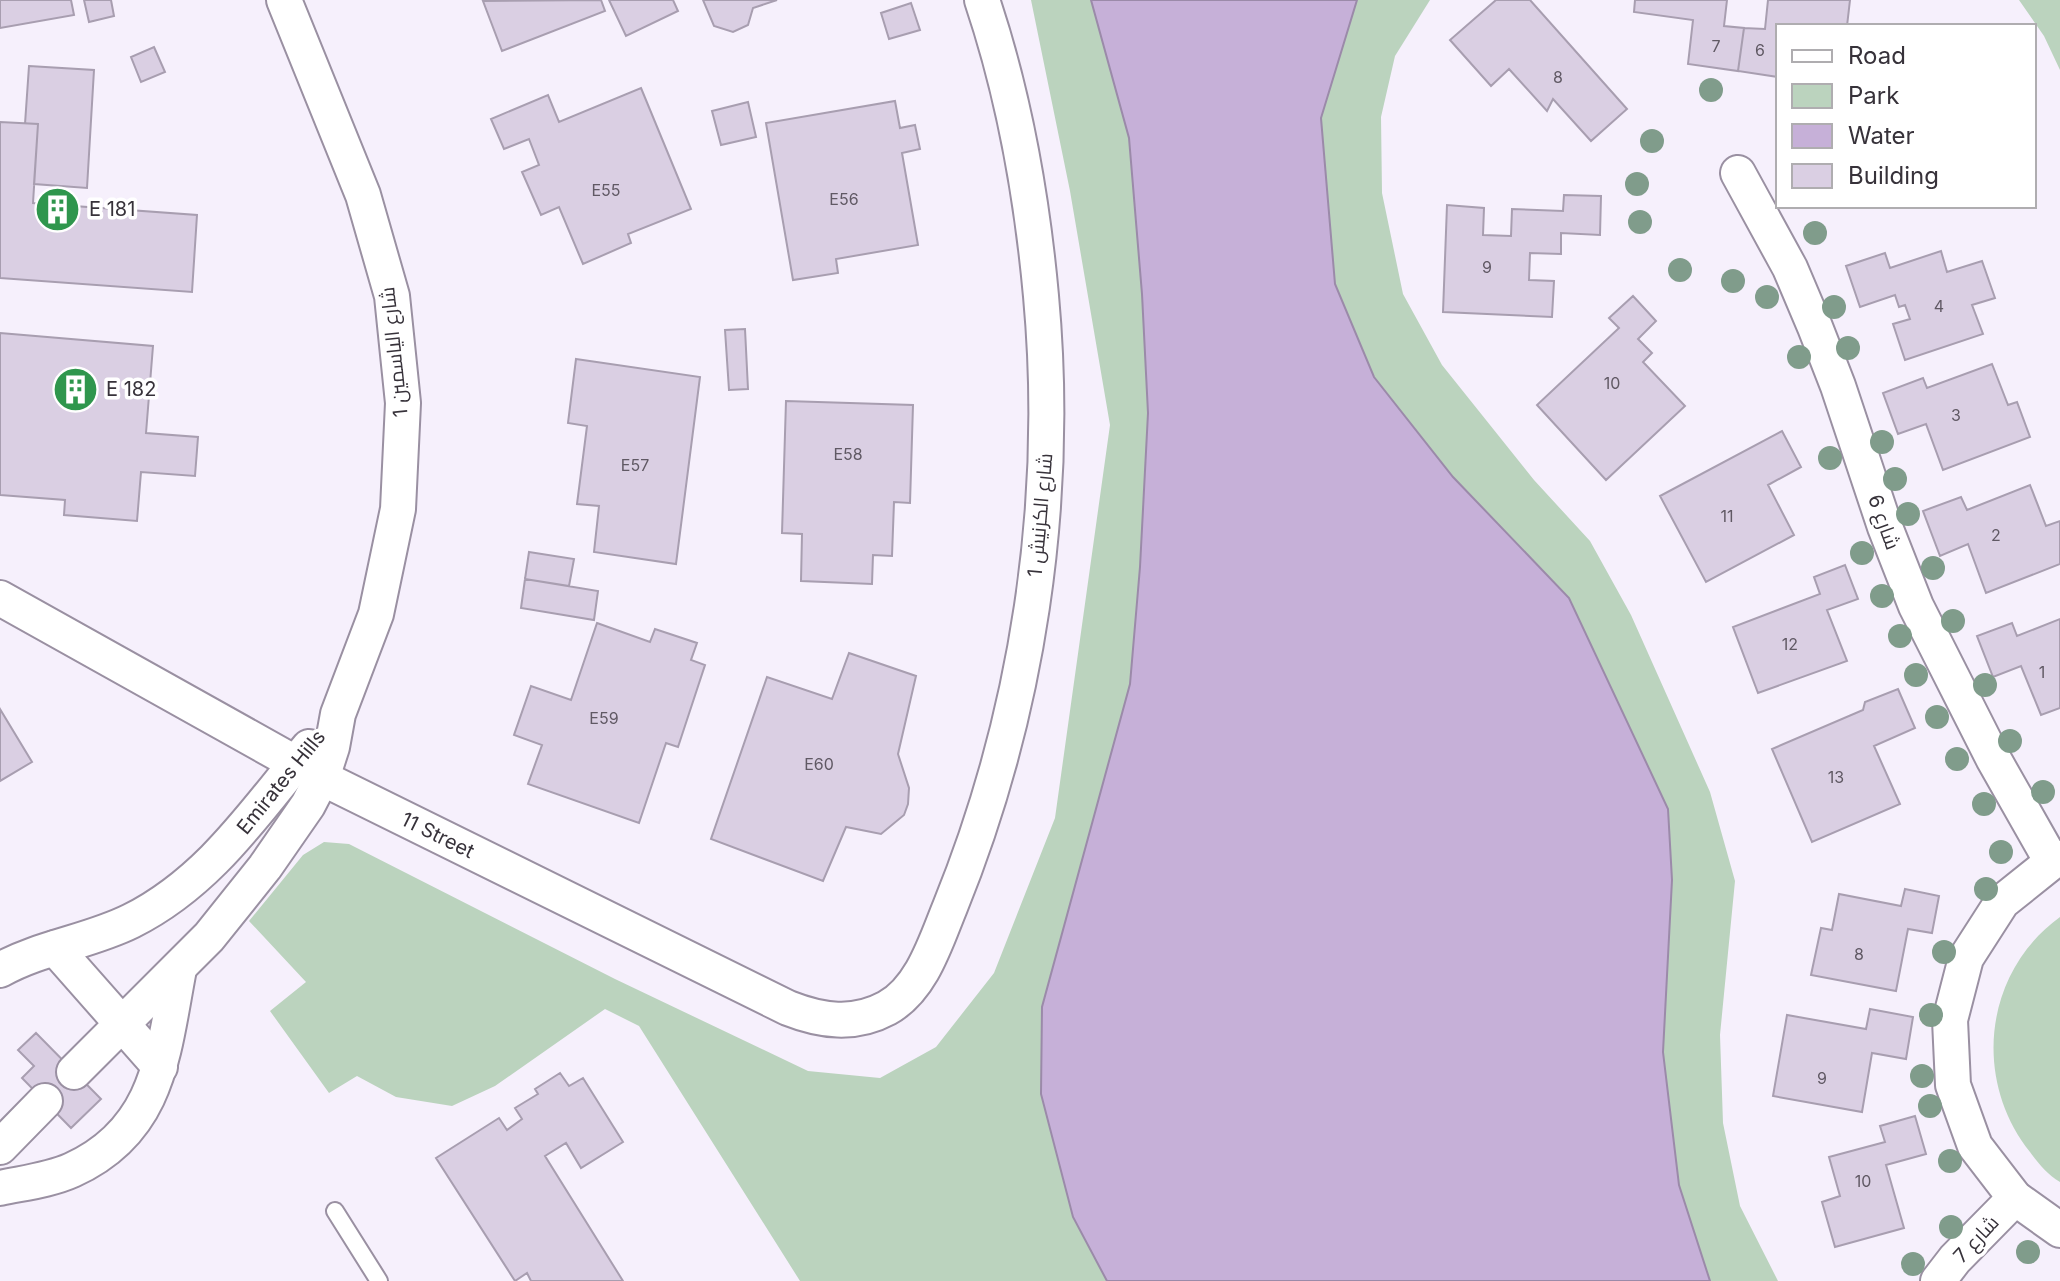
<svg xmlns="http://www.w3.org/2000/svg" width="2060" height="1281" font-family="Inter,Cairo,sans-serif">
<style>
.green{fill:#bbd3be}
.water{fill:#c6b0d8;stroke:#9b8aa9;stroke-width:2}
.building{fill:#dacfe3;stroke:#a89eb0;stroke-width:2}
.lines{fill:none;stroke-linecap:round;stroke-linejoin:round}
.lane-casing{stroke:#9a90a2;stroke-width:20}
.street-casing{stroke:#9a90a2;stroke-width:38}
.lane{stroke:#fff;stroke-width:16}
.street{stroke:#fff;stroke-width:34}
.tree{fill:#809c8b}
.labels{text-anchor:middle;stroke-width:7;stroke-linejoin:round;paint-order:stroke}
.number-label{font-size:16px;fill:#605964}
.poi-label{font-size:20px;fill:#37323a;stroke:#fff;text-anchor:start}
.street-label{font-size:20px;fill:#37323a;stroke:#fff}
</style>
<rect width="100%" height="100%" fill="#f6f0fc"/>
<!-- green -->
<path class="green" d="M1031,0H1091L1129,138L1142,294L1148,413L1140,567L1130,684L1042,1007L1041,1094L1073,1217L1107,1281H800L639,1026L605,1009L495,1086L452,1106L396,1097L357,1076L329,1093L270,1011L306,982L249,921L303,855L324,842L349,844L615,979L808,1071L880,1078L936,1047L994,973L1055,818L1110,425L1070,191Z
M1357,0H1430L1395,56L1381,117L1382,193L1403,294L1442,365L1534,480L1590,541L1631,615L1710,792L1735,881L1720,1035L1723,1123L1740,1206L1778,1281H1710L1679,1185L1663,1052L1672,880L1668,809L1569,598L1453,477L1374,377L1335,284L1321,118Z
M2019,0H2060V70L2044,36Z
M2060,917V1182C2047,1174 2039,1164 2030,1152C1972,1079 1984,972 2060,917Z"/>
<!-- water -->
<path class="water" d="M1091,0H1357L1321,118L1335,284L1374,377L1453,477L1569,598L1668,809L1672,880L1663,1052L1679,1185L1710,1281H1107L1073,1217L1041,1094L1042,1007L1130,684L1140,567L1148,413L1142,294L1129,138Z"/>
<!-- building -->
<path class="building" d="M0,0H71L74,15L0,28Z
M84,0H111L114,16L89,22Z
M601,0L605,11L502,51L483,1Z
M609,0H673L678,11L626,36Z
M703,0H777L753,8L748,25L733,32L714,26Z
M1496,0H1530L1627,109L1591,141L1553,99L1547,111L1509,69L1491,86L1450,40Z
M1635,0H1727L1724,26L1744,28L1738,71L1688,64L1693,20L1634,12Z
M1768,0H1850L1847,26H1778V77L1738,71L1744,28L1765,29Z
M911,3L920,30L889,39L881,13Z
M154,47L165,72L141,82L131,57Z
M29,66L94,70L87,188L34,184L38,124H25Z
M641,88L691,209L628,234L631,243L583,264L559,207L541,215L522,172L539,165L529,139L504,149L491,119L548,95L559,122Z
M895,101L900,128L915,125L920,149L902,153L918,245L836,259L838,273L793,280L766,123Z
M748,102L756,137L721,145L712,111Z
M0,122L38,124L33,203L197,215L192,292L0,278Z
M1564,195L1601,196L1600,235L1561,233V254L1530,253L1529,280L1554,281L1552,317L1443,312L1447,205L1484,208L1483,235L1511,236L1512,209L1563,211Z
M1941,251L1947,272L1982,261L1995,298L1972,305L1983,334L1905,360L1893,324L1910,319L1905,305L1899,307L1895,295L1860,307L1846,266L1885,253L1890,268Z
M1633,296L1656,321L1638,339L1652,353L1643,362L1685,406L1606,480L1537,405L1619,328L1609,318Z
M745,329L748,389L729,390L725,330Z
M0,333L153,346L146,433L198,437L195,476L141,472L137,521L64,515L65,500L0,495Z
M576,359L700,377L676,564L594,552L599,506L577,504L587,426L568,423Z
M1992,364L2008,405L2017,402L2030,437L1943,470L1926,424L1898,434L1883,393L1923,378L1927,388Z
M786,401L913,405L910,503L894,502L892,556L873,555L872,584L801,581L802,534L782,533Z
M1782,431L1801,467L1768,485L1794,535L1706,582L1660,496Z
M2030,485L2046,526L2060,521V564L1986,593L1968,544L1940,556L1923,511L1961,497L1967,510Z
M529,552L574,559L569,586L525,579Z
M1845,565L1858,599L1827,610L1847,661L1758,693L1733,627L1820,594L1814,577Z
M525,579L598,591L594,620L521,608Z
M2060,619V708L2041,715L2021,666L1993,677L1977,636L2012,623L2017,636Z
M597,623L650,642L655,629L697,643L691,660L705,665L678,747L666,743L639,823L528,784L542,745L514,735L531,686L571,700Z
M849,653L916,676L898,754L909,788L908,804L904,815L881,834L846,827L823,881L711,839L767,677L832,699Z
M1898,689L1915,728L1874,746L1900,804L1812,842L1772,749L1863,710L1865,702Z
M0,709L32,762L0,781Z
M1905,889L1939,896L1932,933L1908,929L1896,991L1811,975L1821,928L1832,930L1839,894L1901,906Z
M1870,1009L1913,1017L1906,1059L1872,1053L1862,1112L1773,1096L1787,1015L1866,1029Z
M36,1033L101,1099L71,1128L22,1078L34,1066L18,1050Z
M560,1073L569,1086L583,1078L623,1142L581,1168L566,1143L545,1156L623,1281H531L527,1273L515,1281L436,1158L499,1118L507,1130L522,1119L515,1108L538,1094L535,1089Z
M1915,1116L1926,1154L1886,1165L1904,1228L1835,1247L1822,1202L1840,1196L1829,1157L1885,1142L1880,1126Z"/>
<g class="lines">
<defs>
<path id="lane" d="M335,1211L379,1281"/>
<g id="street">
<path d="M1738,173L1790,268L1815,327L1838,386L1885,527L1916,606L1993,758L2052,862"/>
<path id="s1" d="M0,598L322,778L788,1008C821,1021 854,1026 887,1008C922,989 936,941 950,907C1028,715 1060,503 1041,296C1032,197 1014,95 982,0"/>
<path d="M2060,858L2052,862L2002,902L1966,958L1950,1020L1953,1085L1975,1146L2015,1198L2060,1230"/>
<path d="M55,948L160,1067"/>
<path d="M0,970C41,947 89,942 131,921C209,882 255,812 309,747"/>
<path d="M74,1072L209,937L265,867L308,805L322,778L332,747L338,714L376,614L398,509L403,403L392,296L363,195L284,0"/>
<path d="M0,1147L45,1101"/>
<path d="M0,1188C23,1183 50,1180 72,1170C160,1130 163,1052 179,969"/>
<path d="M1938,1281L1955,1259L2015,1198"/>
</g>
</defs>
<!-- lane casing -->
<use href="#lane" class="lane-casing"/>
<!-- street casing -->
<use href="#street" class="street-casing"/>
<!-- lane -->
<use href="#lane" class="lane"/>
<!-- street -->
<use href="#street" class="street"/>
</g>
<!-- trees -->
<g class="tree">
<circle cx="1711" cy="90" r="12"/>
<circle cx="1652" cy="141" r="12"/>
<circle cx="1637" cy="184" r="12"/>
<circle cx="1640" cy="222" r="12"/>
<circle cx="1815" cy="233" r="12"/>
<circle cx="1680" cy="270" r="12"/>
<circle cx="1733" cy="281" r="12"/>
<circle cx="1767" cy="297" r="12"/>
<circle cx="1834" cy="307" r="12"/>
<circle cx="1848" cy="348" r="12"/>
<circle cx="1799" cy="357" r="12"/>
<circle cx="1882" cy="442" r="12"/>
<circle cx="1830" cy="458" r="12"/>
<circle cx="1895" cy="479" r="12"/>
<circle cx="1908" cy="514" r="12"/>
<circle cx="1862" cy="553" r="12"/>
<circle cx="1933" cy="568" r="12"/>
<circle cx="1882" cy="596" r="12"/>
<circle cx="1953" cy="621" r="12"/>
<circle cx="1900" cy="636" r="12"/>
<circle cx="1916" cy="675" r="12"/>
<circle cx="1985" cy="685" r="12"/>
<circle cx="1937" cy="717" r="12"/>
<circle cx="2010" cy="741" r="12"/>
<circle cx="1957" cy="759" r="12"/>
<circle cx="2043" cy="792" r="12"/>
<circle cx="1984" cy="804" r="12"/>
<circle cx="2001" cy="852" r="12"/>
<circle cx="1986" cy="889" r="12"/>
<circle cx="1944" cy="952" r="12"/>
<circle cx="1931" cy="1015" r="12"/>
<circle cx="1922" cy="1076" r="12"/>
<circle cx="1930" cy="1106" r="12"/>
<circle cx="1950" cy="1161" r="12"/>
<circle cx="1951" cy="1227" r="12"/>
<circle cx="2028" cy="1252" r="12"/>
<circle cx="1913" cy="1264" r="12"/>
</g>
<!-- icons -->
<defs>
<symbol id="building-disc" viewBox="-11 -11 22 22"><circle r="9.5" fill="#2f964d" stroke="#fff"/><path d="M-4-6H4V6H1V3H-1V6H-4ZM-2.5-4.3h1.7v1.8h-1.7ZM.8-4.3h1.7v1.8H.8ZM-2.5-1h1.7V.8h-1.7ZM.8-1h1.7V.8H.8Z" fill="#fff"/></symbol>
</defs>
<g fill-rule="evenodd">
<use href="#building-disc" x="32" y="184" width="51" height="51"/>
<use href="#building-disc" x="50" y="364" width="51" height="51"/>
</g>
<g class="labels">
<!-- number labels -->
<g class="number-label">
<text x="1716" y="52">7</text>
<text x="1760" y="56">6</text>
<text x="1558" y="83">8</text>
<text x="606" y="196">E55</text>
<text x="844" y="205">E56</text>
<text x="1487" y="273">9</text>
<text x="1939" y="312">4</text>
<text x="1612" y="389">10</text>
<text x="1956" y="421">3</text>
<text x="848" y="460">E58</text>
<text x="635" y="471">E57</text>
<text x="1727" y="522">11</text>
<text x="1996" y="541">2</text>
<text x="1790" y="650">12</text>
<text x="2042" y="678">1</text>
<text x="604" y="724">E59</text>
<text x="819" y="770">E60</text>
<text x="1836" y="783">13</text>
<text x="1859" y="960">8</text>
<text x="1822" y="1084">9</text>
<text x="1863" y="1187">10</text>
</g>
<!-- poi labels -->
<g class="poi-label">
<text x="89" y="216">E 181</text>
<text x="106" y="396">E 182</text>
</g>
<!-- street labels -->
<g class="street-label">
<text transform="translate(394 352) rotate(-96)" y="7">شارع الياسمين 1</text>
<text transform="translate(1040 515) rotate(-85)" y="7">شارع الكرنيش 1</text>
<text transform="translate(1884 522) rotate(70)" y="7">شارع 6</text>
<text transform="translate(281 782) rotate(-51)" y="7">Emirates Hills</text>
<text dy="7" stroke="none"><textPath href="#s1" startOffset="498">11 Street</textPath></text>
<text transform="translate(1976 1239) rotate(-47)" y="7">شارع 7</text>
</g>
</g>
<!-- legend -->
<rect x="1776" y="24" width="260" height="184" fill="#ffffff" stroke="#afadb0" stroke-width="2"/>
<rect x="1792" y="50" width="40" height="12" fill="#ffffff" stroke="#afadb0" stroke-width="2"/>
<text x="1848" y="64" font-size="24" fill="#37323a">Road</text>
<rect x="1792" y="84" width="40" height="24" fill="#bbd3be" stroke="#afadb0" stroke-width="2"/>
<text x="1848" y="104" font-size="24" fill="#37323a">Park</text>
<rect x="1792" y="124" width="40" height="24" fill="#c6b0d8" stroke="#afadb0" stroke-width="2"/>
<text x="1848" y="144" font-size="24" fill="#37323a">Water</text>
<rect x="1792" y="164" width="40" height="24" fill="#dacfe3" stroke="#afadb0" stroke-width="2"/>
<text x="1848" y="184" font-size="24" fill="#37323a">Building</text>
</svg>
